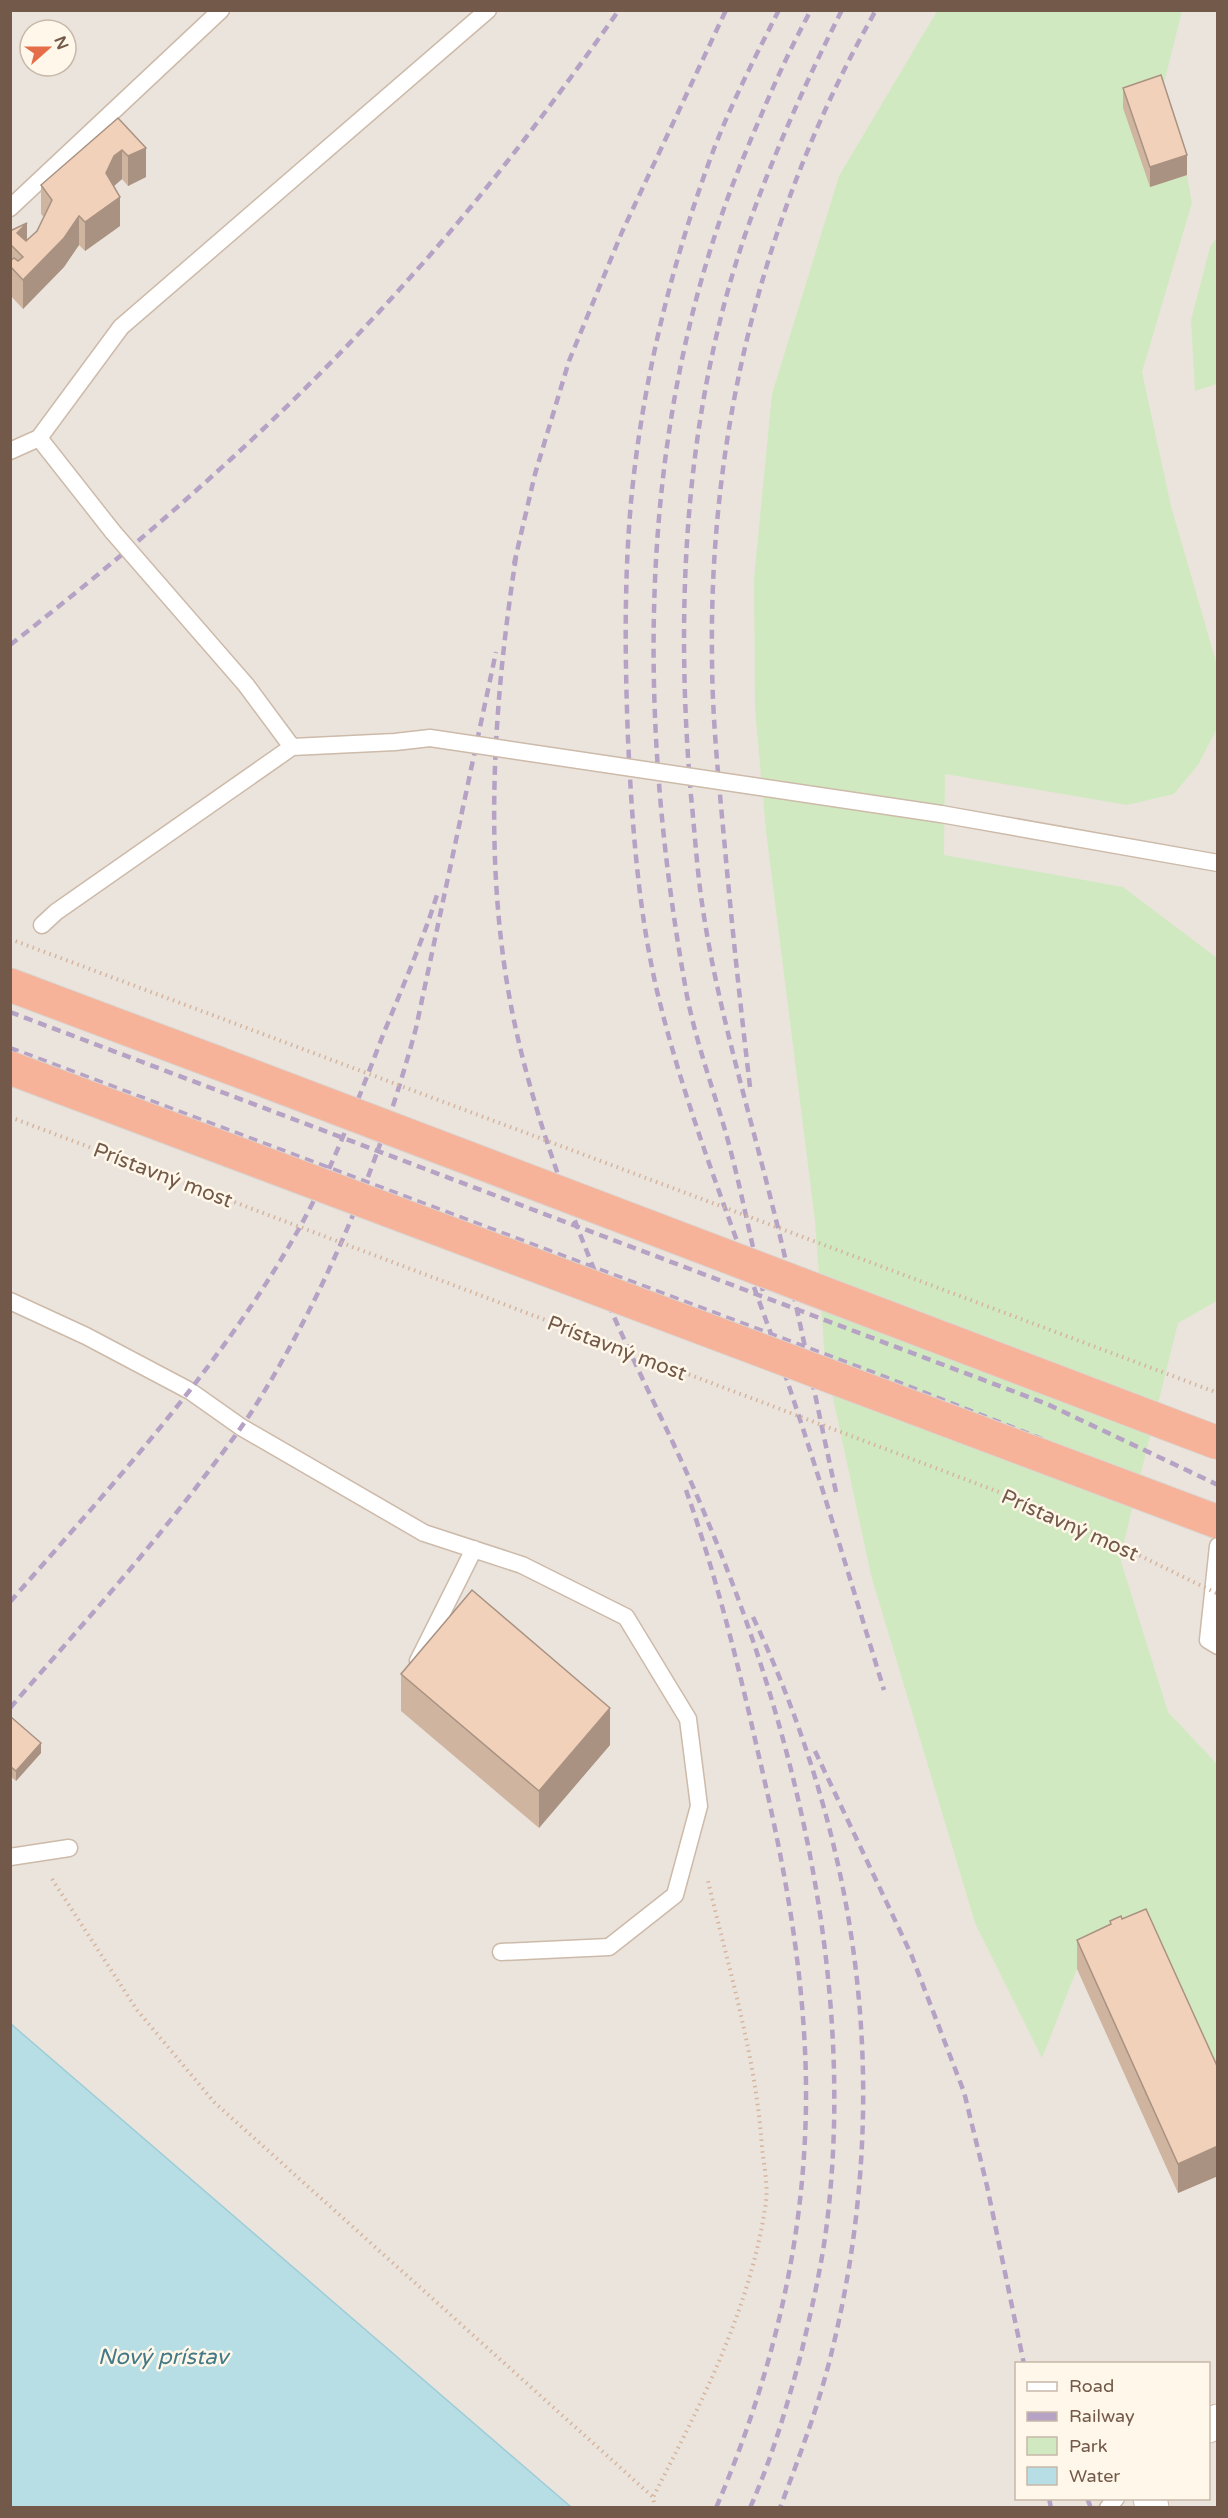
<svg xmlns="http://www.w3.org/2000/svg" width="1228" height="2518" font-family="'Varela Round',sans-serif">
<style>
.industrial{fill:#ebe4dd;fill-rule:evenodd}
.green{fill:#d1e9c1}
.water{fill:#b7dee5;stroke:#9ecdd7;stroke-width:1.5}
.lines{fill:none;stroke-linecap:round;stroke-linejoin:round}
.lane-casing{stroke:#cdbaa9;stroke-width:19}
.street-casing{stroke:#cdbaa9;stroke-width:35}
.highway-casing{stroke:#dbd4d0;stroke-width:35}
.path{stroke:#d6b59e;stroke-width:4;stroke-dasharray:1.5 4.5;stroke-linecap:butt}
.lane{stroke:#fff;stroke-width:16}
.street{stroke:#fff;stroke-width:33}
.highway{stroke:#f6b39a;stroke-width:33}
.rail{stroke:#b5a2c5;stroke-width:4.5;stroke-dasharray:9 6;stroke-linecap:butt}
.lane-bridge-casing{stroke:#cdbaa9;stroke-width:19;stroke-linecap:butt}
.highway-bridge-casing{stroke:#dbd4d0;stroke-width:35;stroke-linecap:butt}
.path-bridge{stroke:#d6b59e;stroke-width:4;stroke-dasharray:1.5 4.5;stroke-linecap:butt}
.lane-bridge{stroke:#fff;stroke-width:16}
.highway-bridge{stroke:#f6b39a;stroke-width:33}
.wall{fill:#cfb4a0}
.shaded-wall{fill:#a99282}
.building{fill:#f1d1ba;stroke:#a99282;stroke-width:1.5}
.labels{text-anchor:middle;stroke-width:5;stroke-linejoin:round;paint-order:stroke}
.street-label{font-size:21px;fill:#735949;stroke:#fff7e9}
.water-label{font-size:22px;font-style:italic;fill:#437a87;stroke:#fff7e9}
</style>
<rect width="100%" height="100%" fill="#fcf3e3"/>
<!-- industrial -->
<path class="industrial" d="M11,11H1217V2507H571L11,2024ZM30,30H66V66H30ZM1016,2364H1208V2498H1016Z"/>
<!-- green -->
<path class="green" d="M937,11H1182L1161,95L1150,187L1187,175L1192,203L1142,372L1171,506L1217,665V729L1198,765L1174,794L1127,805L945,774L944,855L1123,887L1217,958V1301L1178,1323L1120,1558L1168,1712L1217,1764V2098L1077,1969L1042,2058L975,1923L871,1575L825,1361L815,1221L766,831L755,710L754,578L772,394L839,176Z
M1217,237V384L1195,391L1191,320L1210,247Z"/>
<!-- water -->
<path class="water" d="M10,2024H11L571,2507H11Z"/>
<g class="lines">
<defs>
<path id="lane" d="M10,208L221,10
M39,438L113,532
M10,451L39,438L121,327L488,10
M246,685L292,747L395,742L430,738
M941,814L1218,863
M42,925L56,912L292,747
M10,1301L86,1336L190,1391L241,1427L424,1533L522,1565L626,1617L688,1719L699,1806L675,1895L609,1947L501,1952
M1218,1546L1208,1640L1218,1646
M418,1661L474,1549
M10,1857L69,1848
M1108,2508L1116,2498"/>
<path id="street" d="M1208,2426L1218,2421
M1150,2498L1152,2508"/>
<path id="highway" d="M10,985L218,1063"/>
</defs>
<!-- lane casing -->
<use href="#lane" class="lane-casing"/>
<!-- street casing -->
<use href="#street" class="street-casing"/>
<!-- highway casing -->
<use href="#highway" class="highway-casing"/>
<!-- path -->
<path class="path" d="M52,1879L137,2010L214,2102L653,2497
M655,2508L653,2497C701,2404 751,2308 766,2202C768,2185 764,2165 762,2148C756,2057 729,1970 708,1881"/>
<!-- lane -->
<use href="#lane" class="lane"/>
<!-- street -->
<use href="#street" class="street"/>
<!-- highway -->
<use href="#highway" class="highway"/>
<!-- rail -->
<path class="rail" d="M779,10C755,57 731,104 712,154C671,265 642,384 631,502C624,581 625,660 628,739C632,823 638,909 657,991C686,1112 734,1230 776,1348C815,1461 849,1576 884,1690
M516,557C493,705 483,863 512,1011C533,1115 573,1222 615,1319C645,1387 680,1453 708,1522C797,1734 854,1984 828,2214C823,2261 812,2308 801,2354C787,2406 772,2458 750,2508
M514,564L535,474L569,361L622,232L726,10
M10,645C152,534 287,416 407,281C484,196 553,104 619,10
M10,1012L1047,1404L1218,1485
M10,1048L885,1377L1037,1437L1218,1524
M750,1087C741,1011 733,936 726,860C720,792 712,723 712,655C709,430 765,206 876,10
M763,1291C750,1237 740,1183 725,1130C712,1086 696,1041 687,996C641,744 635,476 717,229C729,192 744,155 760,118C775,82 792,45 811,10
M686,1490C715,1572 738,1663 757,1748C779,1841 798,1936 804,2032C815,2198 781,2356 716,2508
M836,1492C815,1398 797,1302 773,1208C749,1110 718,1010 703,910C697,872 695,834 691,796C675,608 684,415 745,235C772,158 805,83 842,10
M10,1602C112,1485 219,1369 296,1234C332,1171 357,1102 383,1035C402,988 422,943 437,895
M753,1617C865,1856 894,2107 829,2363C816,2413 798,2460 780,2508
M10,1708C75,1633 141,1560 201,1481C221,1455 242,1428 259,1400C330,1285 381,1158 416,1028L496,652
M815,1751L911,1954L964,2092L987,2186L1024,2364
M1049,2498L1051,2508
M1087,2498L1091,2508"/>
<defs>
<path id="lane-bridge" d="M113,532L246,685
M430,738L941,814"/>
<path id="highway-bridge" d="M218,1063L1218,1443
M10,1068L1218,1522"/>
</defs>
<!-- lane-bridge casing -->
<use href="#lane-bridge" class="lane-bridge-casing"/>
<!-- highway-bridge casing -->
<use href="#highway-bridge" class="highway-bridge-casing"/>
<!-- path-bridge -->
<path class="path-bridge" d="M10,939L1218,1393
M10,1117L1049,1511L1218,1594"/>
<!-- lane-bridge -->
<use href="#lane-bridge" class="lane-bridge"/>
<!-- highway-bridge -->
<use href="#highway-bridge" class="highway-bridge"/>
</g>
<!-- wall -->
<path class="wall" d="M1123,88L1187,175L1150,187L1123,108Z
M118,118L146,177L128,186L122,179L114,186L120,226L85,251L79,245L64,267L23,309L10,295V231L27,241L37,231L44,217L41,214V185Z
M401,1674L610,1745L539,1828L401,1711Z
M10,1718L41,1753L16,1781L10,1776Z
M1110,1921L1218,2068V2176L1178,2193L1077,1969V1940L1110,1925Z"/>
<!-- shaded-wall -->
<path class="shaded-wall" d="M146,148V177L128,186V156Z
M122,150V179L114,186L106,202V173L114,156Z
M1187,155V175L1150,187V167Z
M120,197V226L85,251V222Z
M79,216V245L64,267L23,309V280Z
M27,223V253L17,233Z
M610,1708V1745L539,1828V1791Z
M41,1743V1753L16,1781V1771Z
M1218,2146V2176L1178,2193V2164Z"/>
<!-- building -->
<path class="building" d="M1161,75L1187,155L1150,167L1123,88Z
M118,118L146,148L128,156L122,150L114,156L106,173L120,197L85,222L79,216L64,238L23,280L10,266V261L14,258L18,261L23,257L10,244V231L27,223L17,233L26,241L37,231L52,200L41,185Z
M472,1590L610,1708L539,1791L401,1674Z
M11,1717L41,1743L16,1771L10,1766V1718Z
M1146,1909L1218,2068V2146L1178,2164L1077,1940L1111,1924L1110,1921L1121,1916L1122,1919Z"/>
<g class="labels">
<!-- street labels -->
<g class="street-label">
<text transform="translate(163 1175) rotate(21)" y="7">Prístavný most</text>
<text transform="translate(617 1348) rotate(21)" y="7">Prístavný most</text>
<text transform="translate(1070 1525) rotate(24)" y="7">Prístavný most</text>
</g>
<!-- water labels -->
<g class="water-label">
<text x="163" y="2364">Nový prístav</text>
</g>
</g>
<!-- border -->
<rect width="1228" height="2518" fill="none" stroke="#735949" stroke-width="24"/>
<!-- legend -->
<rect x="1015" y="2362" width="195" height="138" fill="#fff7e9" stroke="#c7b8a9" stroke-width="1.5"/>
<rect x="1027" y="2382" width="30" height="9" fill="#ffffff" stroke="#c7b8a9" stroke-width="1.5"/>
<text x="1069" y="2392" font-size="18" fill="#735949">Road</text>
<rect x="1027" y="2412" width="30" height="9" fill="#b5a2c5" stroke="#c7b8a9" stroke-width="1.5"/>
<text x="1069" y="2422" font-size="18" fill="#735949">Railway</text>
<rect x="1027" y="2437" width="30" height="18" fill="#d1e9c1" stroke="#c7b8a9" stroke-width="1.5"/>
<text x="1069" y="2452" font-size="18" fill="#735949">Park</text>
<rect x="1027" y="2467" width="30" height="18" fill="#b7dee5" stroke="#c7b8a9" stroke-width="1.5"/>
<text x="1069" y="2482" font-size="18" fill="#735949">Water</text>
<!-- north arrow -->
<g transform="translate(48 48) rotate(69)"><circle r="28" fill="#fff7e9" stroke="#c7b8a9" stroke-width="1.5"/>
<path d="M0-4.5L10 22L0 15L-10 22Z" fill="#e56e48"/>
<text y="-9" font-size="16" font-weight="bold" text-anchor="middle" fill="#735949">N</text>
</g>
</svg>
